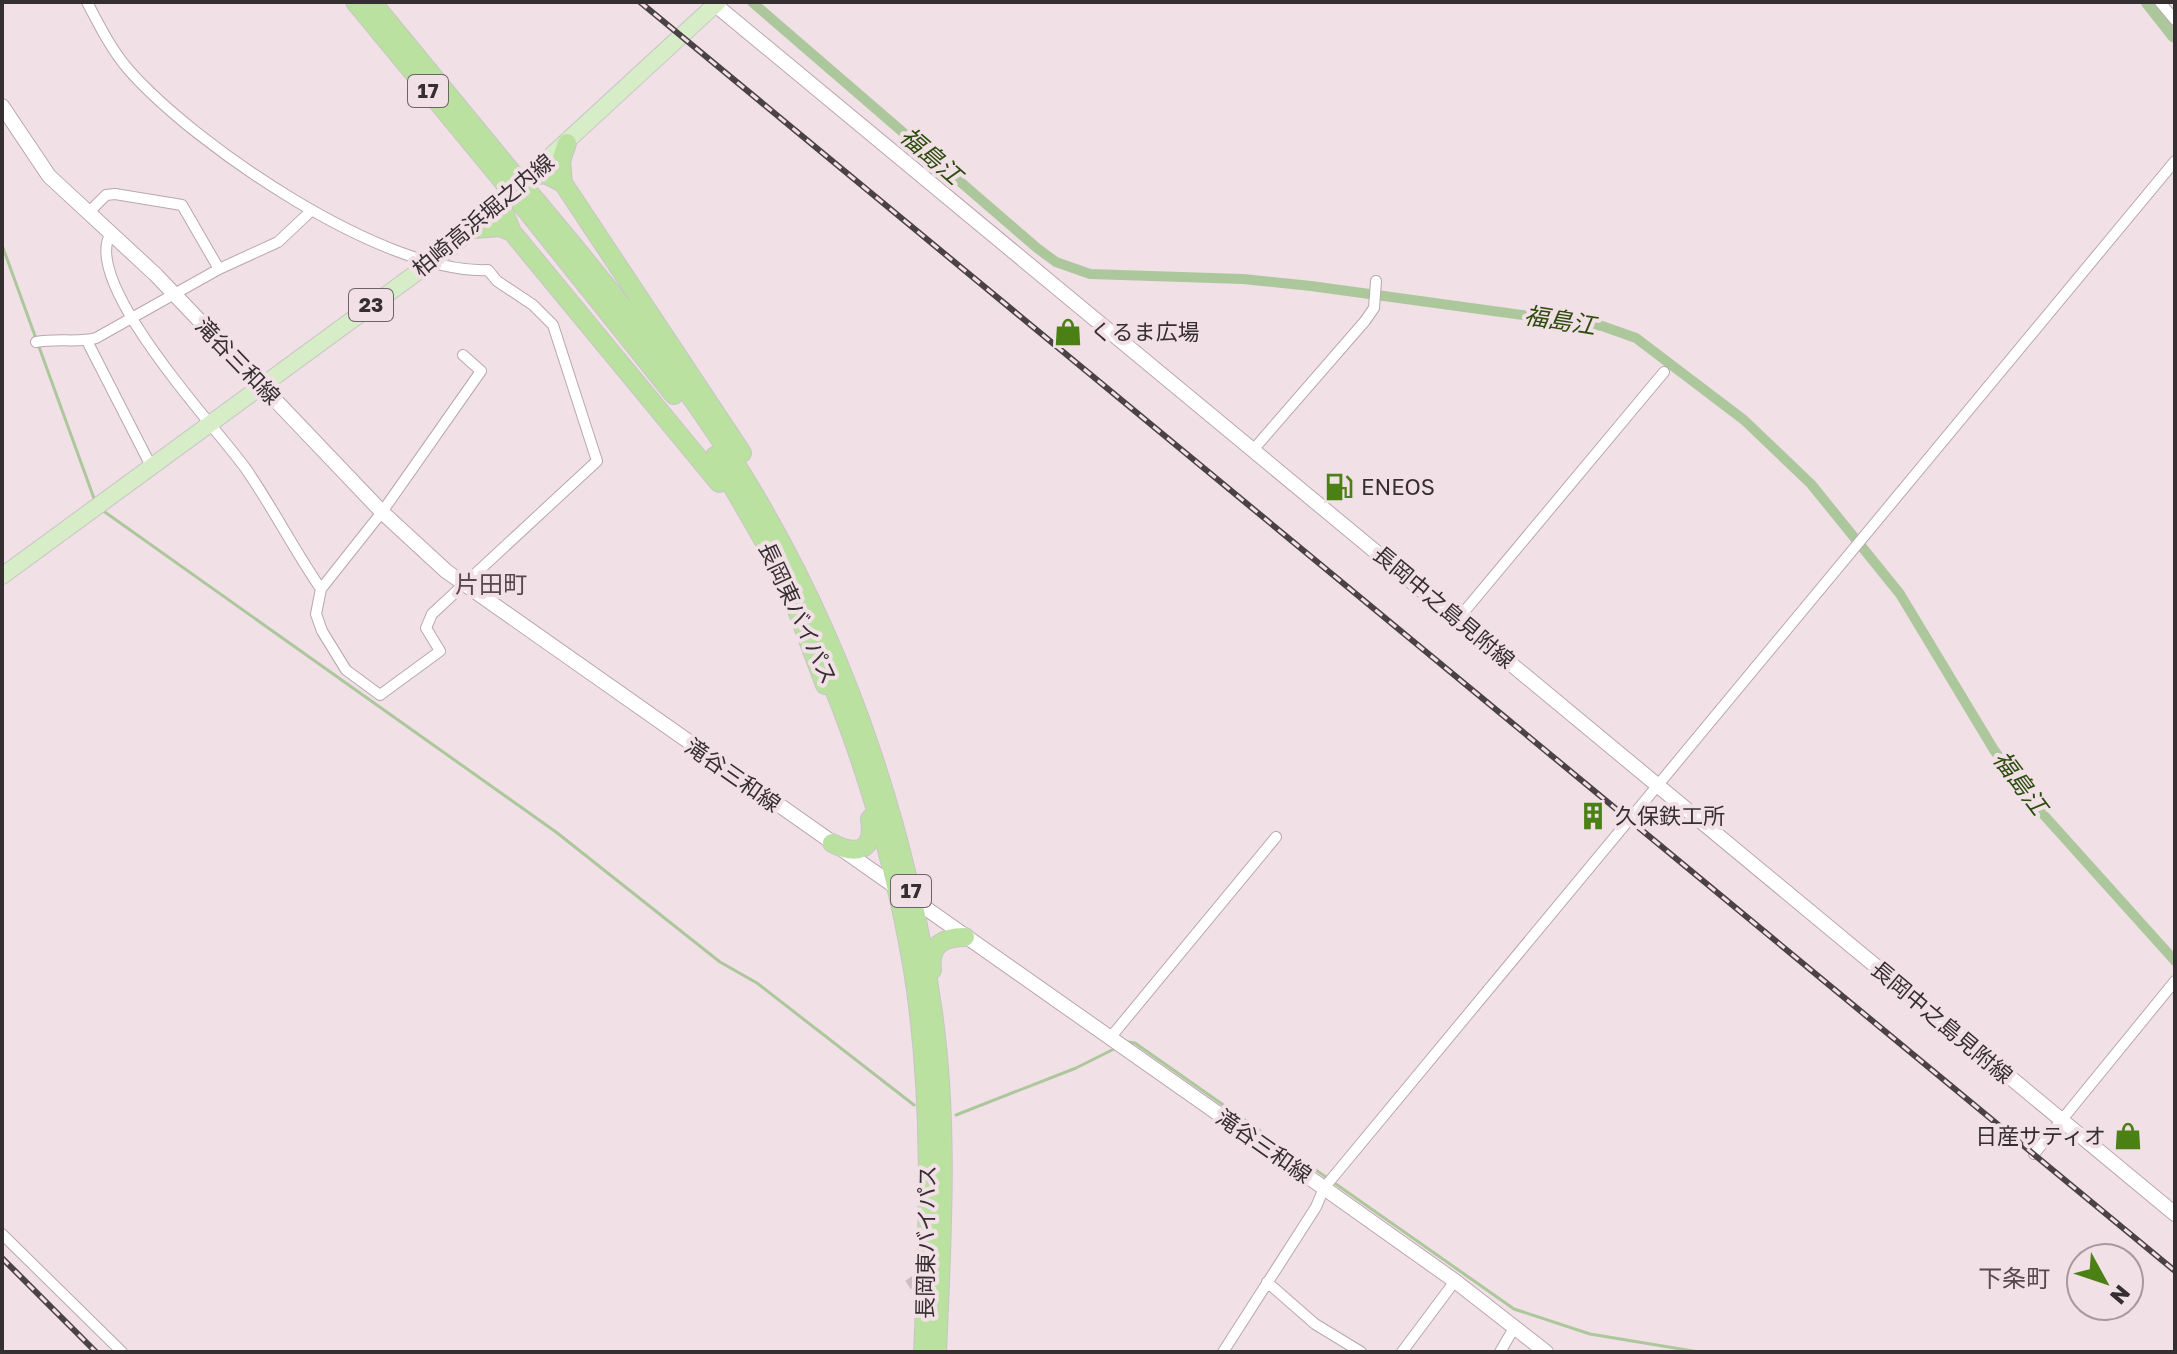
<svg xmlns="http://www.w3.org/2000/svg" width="2177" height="1354" font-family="'Golos Text','Noto Sans JP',sans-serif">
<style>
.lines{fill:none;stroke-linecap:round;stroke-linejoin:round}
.stream{stroke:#adc79c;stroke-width:3}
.canal{stroke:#adc79c;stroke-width:10}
.river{stroke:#adc79c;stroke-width:16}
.street-tunnel{stroke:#ccbdc3;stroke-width:10;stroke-dasharray:10 5;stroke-linecap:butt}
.street-casing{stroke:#b8a7ad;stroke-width:12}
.secondary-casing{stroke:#b8a7ad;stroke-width:16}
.primary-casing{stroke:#c7c5c5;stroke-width:18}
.highway-casing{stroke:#c7c5c5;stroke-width:20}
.street{stroke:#fff;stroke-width:10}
.secondary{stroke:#fff;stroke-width:14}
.primary{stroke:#d6edc7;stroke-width:16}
.highway{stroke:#bbe1a1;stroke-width:18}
.rail-casing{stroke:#4a4244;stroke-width:6}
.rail{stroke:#f2e0e7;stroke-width:3;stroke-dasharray:9;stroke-linecap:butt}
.highway-bridge-casing{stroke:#c7c5c5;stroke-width:20;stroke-linecap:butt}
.highway-bridge{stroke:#bbe1a1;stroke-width:18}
.labels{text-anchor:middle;stroke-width:8;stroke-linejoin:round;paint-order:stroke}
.shield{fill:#f2e0e7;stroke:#6e6468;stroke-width:2}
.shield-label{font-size:20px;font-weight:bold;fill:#362f31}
.street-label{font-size:22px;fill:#362f31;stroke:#f2e0e7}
.poi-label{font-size:22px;fill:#362f31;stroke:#f2e0e7;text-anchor:start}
.water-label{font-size:24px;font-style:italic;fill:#2b4c0c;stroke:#f2e0e7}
.neighbourhood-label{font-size:24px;fill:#58494f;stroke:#f2e0e7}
</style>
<rect width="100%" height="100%" fill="#f2e0e7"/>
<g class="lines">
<!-- stream -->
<path class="stream" d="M2,245L95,501
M102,510L556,832L720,962L757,983L914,1105
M1128,1042L1135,1043L1514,1309L1590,1334L1699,1352
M956,1115L1076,1068L1118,1047"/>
<!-- canal -->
<path class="canal" d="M752,2L1037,248L1056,262L1090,274L1243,279L1311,286L1602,326L1636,338L1744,420L1811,484L1900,594L1994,750L2033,803L2175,961"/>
<!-- river -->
<path class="river" d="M2149,2L2175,35"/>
<!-- street-tunnel -->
<path class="street-tunnel" d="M908,1285L926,1273"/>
<defs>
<path id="street" d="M87,2C99,25 111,49 128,69C194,145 385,275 488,270L497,281L533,305L553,325L597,461L432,614L426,628L440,651L380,695L346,670L322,631L316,614L321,589L382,512L481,371L463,355
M2160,2L2175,20
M90,211L106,195L115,194L182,205L219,269
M111,233C79,282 217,428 246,469C273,508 294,550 321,589
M87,341L151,466
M36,342C57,338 80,343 96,338L219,269L278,242L312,210
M1253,450L1365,321L1374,308L1376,281
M1458,619L1664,372
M1110,1038L1276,837
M2034,1154L2175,981
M2,1234L122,1352
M1267,1282L1315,1324L1361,1352
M1223,1352L1316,1207L1324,1188L2175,161
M1402,1352L1455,1281
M1500,1352L1514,1328"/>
<path id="secondary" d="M712,2L2175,1214
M2,106L49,176L156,275L382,512L446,571L1324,1188L1455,1281L1546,1352"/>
<path id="primary" d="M2,576L453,246L718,2"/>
<path id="highway" d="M355,2L501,179
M372,2L510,170
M567,143L561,161L563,183L742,453
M531,176L545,174L563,183
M508,197L505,215L512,232L719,483
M538,203C620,301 702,401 765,513C851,664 907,834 932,1006C949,1119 942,1238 937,1352
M527,211L674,395
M474,229L500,227L512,232
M715,456L784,576
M786,581L825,685
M827,672C866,765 896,870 913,970C933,1095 929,1225 923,1352
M832,843C857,856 875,851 870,819
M932,970C929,945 943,937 965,937"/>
</defs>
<!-- street casing -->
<use href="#street" class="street-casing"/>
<!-- secondary casing -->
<use href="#secondary" class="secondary-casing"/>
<!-- primary casing -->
<use href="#primary" class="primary-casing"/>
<!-- highway casing -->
<use href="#highway" class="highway-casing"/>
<!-- street -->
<use href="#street" class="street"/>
<!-- secondary -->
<use href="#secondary" class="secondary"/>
<!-- primary -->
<use href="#primary" class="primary"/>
<!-- highway -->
<use href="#highway" class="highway"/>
<defs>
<path id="rail" d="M640,2L2175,1271
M2,1258L96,1352"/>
</defs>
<!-- rail casing -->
<use href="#rail" class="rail-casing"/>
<!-- rail -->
<use href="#rail" class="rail"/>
<defs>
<path id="highway-bridge" d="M510,170L538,203
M501,179L527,211"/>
</defs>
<!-- highway-bridge casing -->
<use href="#highway-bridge" class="highway-bridge-casing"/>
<!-- highway-bridge -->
<use href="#highway-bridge" class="highway-bridge"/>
</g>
<!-- icons -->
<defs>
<symbol id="shop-bare" viewBox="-9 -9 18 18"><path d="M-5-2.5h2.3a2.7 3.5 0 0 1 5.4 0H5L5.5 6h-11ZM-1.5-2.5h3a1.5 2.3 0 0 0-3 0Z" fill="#4b8015" stroke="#f2e0e7" stroke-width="2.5" paint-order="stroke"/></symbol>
<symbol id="fuel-bare" viewBox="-9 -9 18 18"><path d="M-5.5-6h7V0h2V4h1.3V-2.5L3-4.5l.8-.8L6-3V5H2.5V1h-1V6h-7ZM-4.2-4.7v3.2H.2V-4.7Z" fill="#4b8015" stroke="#f2e0e7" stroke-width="2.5" paint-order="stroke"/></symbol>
<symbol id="building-bare" viewBox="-9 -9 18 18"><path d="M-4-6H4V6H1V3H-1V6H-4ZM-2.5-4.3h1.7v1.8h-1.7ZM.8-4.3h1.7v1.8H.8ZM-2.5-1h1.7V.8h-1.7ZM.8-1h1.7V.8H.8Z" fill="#4b8015" stroke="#f2e0e7" stroke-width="2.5" paint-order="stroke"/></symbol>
</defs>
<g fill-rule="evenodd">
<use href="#shop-bare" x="1048" y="312" width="40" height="40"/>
<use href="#fuel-bare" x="1319" y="467" width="40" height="40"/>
<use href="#building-bare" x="1573" y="796" width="40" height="40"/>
<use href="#shop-bare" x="2108" y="1116" width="40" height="40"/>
</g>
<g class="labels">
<!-- shield labels -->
<g class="shield">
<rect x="408" y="75" width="40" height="32" rx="6"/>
<rect x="349" y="289" width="44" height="32" rx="6"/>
<rect x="891" y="875" width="40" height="32" rx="6"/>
</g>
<g class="shield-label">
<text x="428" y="98">17</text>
<text x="371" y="312">23</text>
<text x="911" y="898">17</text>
</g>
<!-- street labels -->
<g class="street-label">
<text transform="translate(483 215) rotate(-40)" y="8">柏崎高浜堀之内線</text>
<text transform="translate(238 361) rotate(46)" y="8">滝谷三和線</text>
<text transform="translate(1444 607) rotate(40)" y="8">長岡中之島見附線</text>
<text transform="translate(798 613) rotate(65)" y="8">長岡東バイパス</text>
<text transform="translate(733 775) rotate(35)" y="8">滝谷三和線</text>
<text transform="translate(1942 1022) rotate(40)" y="8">長岡中之島見附線</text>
<text transform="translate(1264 1146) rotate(35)" y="8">滝谷三和線</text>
<text transform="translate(926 1242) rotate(-89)" y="8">長岡東バイパス</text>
</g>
<!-- poi labels -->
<g class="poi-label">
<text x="1090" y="340">くるま広場</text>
<text x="1361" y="495">ENEOS</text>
<text x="1615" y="824">久保鉄工所</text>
<text x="2106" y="1144" text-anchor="end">日産サティオ</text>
</g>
<!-- water labels -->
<g class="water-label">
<text transform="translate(931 156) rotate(41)" y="8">福島江</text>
<text transform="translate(1560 321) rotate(9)" y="8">福島江</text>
<text transform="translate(2020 783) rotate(53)" y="8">福島江</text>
</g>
<!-- neighbourhood labels -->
<g class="neighbourhood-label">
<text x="491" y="593">片田町</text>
<text x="2014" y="1287">下条町</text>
</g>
</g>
<!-- border -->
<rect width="2177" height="1354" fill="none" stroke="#362f31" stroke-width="8"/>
<!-- north arrow -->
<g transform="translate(2105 1282) rotate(130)"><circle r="38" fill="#f2e0e7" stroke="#a7999e" stroke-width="2"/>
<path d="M0-6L14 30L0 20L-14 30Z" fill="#4b8015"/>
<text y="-12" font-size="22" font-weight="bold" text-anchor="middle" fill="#362f31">N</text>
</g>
</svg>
